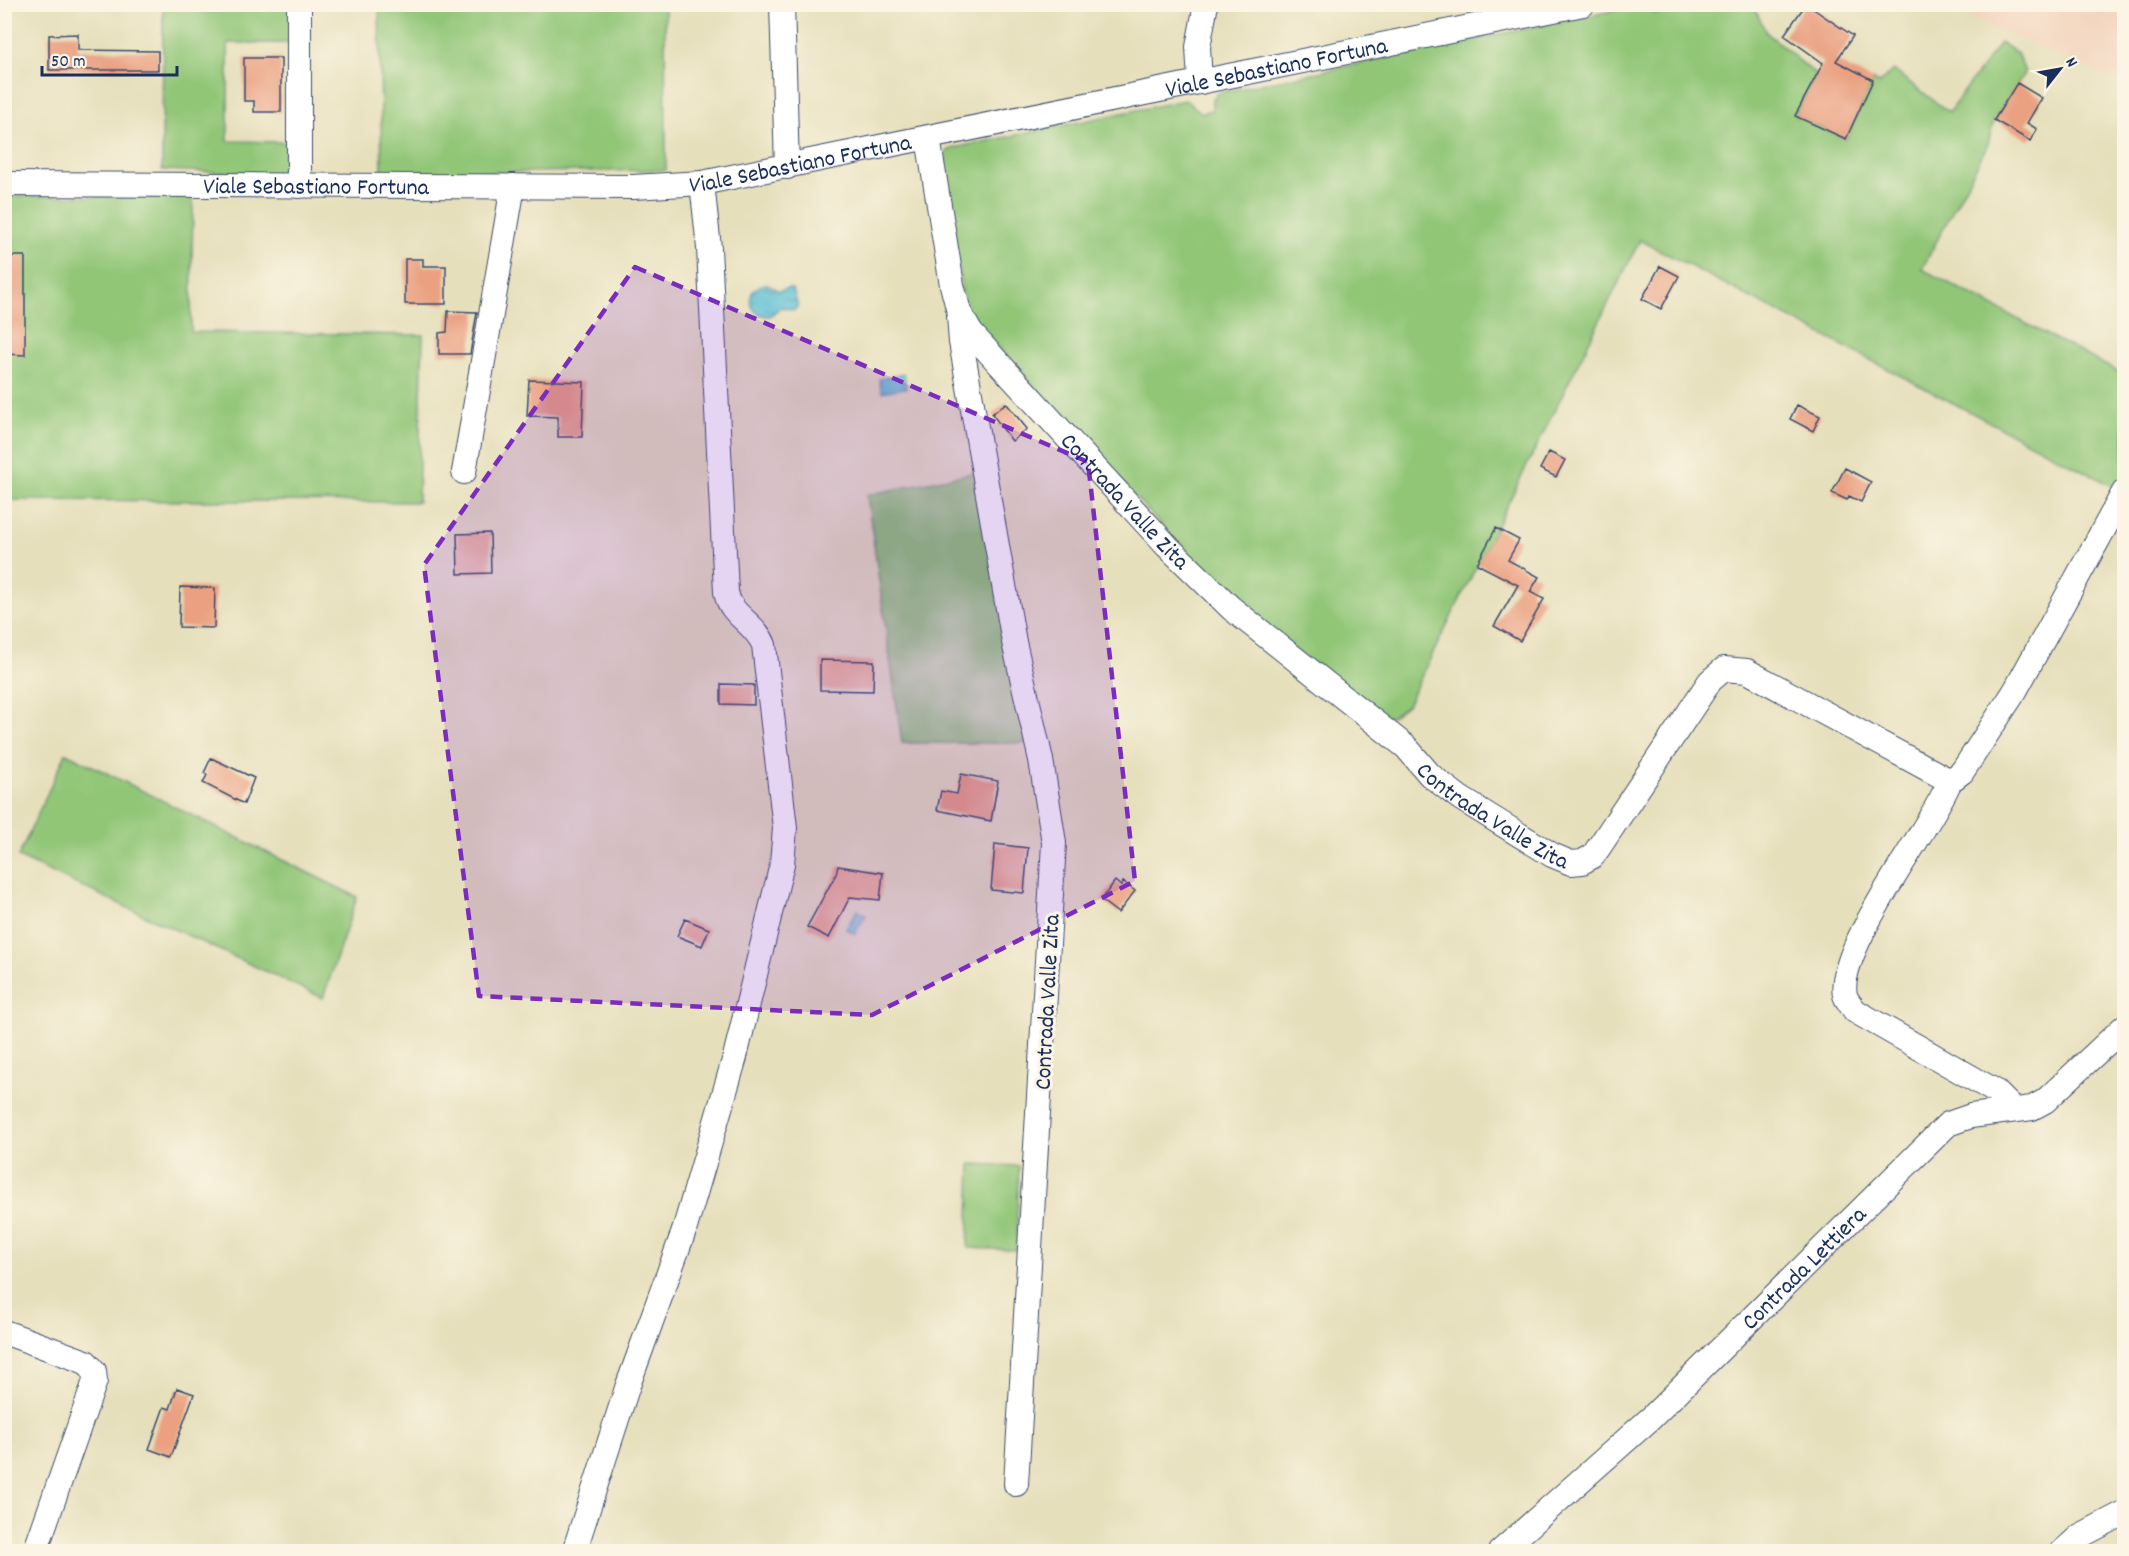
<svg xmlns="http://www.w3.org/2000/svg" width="2129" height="1556" font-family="Dekko,sans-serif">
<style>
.built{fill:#f3d4be}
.green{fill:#91c677;stroke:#567a6a;stroke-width:1.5}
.water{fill:url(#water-ripples);stroke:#387698;stroke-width:1.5}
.building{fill:#eaa081}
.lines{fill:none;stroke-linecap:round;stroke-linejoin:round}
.minor-casing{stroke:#39496c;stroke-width:26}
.minor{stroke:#fff;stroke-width:24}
.marked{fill:#7b2cbf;fill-opacity:0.2;stroke:#7b2cbf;stroke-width:4.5;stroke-dasharray:12 8;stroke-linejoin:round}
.labels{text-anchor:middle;stroke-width:6;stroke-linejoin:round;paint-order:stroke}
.street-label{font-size:24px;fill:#1b2f5e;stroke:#fcf5e5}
</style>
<defs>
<pattern id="water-ripples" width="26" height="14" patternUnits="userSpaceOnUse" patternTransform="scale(1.5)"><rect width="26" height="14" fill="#56bdd3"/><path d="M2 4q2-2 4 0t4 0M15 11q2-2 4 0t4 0" fill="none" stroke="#469aae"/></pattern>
</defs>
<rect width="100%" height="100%" fill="#fcf5e5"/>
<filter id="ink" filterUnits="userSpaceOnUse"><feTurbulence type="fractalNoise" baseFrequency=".0167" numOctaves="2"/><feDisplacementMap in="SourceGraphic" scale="12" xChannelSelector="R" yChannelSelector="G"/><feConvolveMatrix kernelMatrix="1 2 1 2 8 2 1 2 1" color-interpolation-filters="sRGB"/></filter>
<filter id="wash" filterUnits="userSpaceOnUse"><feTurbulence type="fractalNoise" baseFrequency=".008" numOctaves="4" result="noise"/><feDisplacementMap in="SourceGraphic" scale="24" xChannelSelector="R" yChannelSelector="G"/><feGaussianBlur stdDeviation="1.35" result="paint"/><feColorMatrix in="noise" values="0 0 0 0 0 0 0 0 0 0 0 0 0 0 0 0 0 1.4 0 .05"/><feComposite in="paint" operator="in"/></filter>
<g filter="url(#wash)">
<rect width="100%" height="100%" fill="#e6dfbb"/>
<!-- built -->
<path class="built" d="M1942,5H2124V84L2036,46Z"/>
<!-- green -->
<path class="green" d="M1645,4L1654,13L1665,12L1667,5H1753L1766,32L1816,75L1795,116L1846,139L1873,80L1880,83L1893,70L1949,112L2000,43L2017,53L2025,72L1994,120L1988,144L1922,269L2124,375V481L2120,490L1640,240L1407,705L1391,717L1384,718L1236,607L965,311L941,159L947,151L954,148L1185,100L1202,113L1212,110V100L1218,93Z
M163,5H291V43H228V141L288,142C288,155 291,169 276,174L162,170Z
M379,5H665L666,170L382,174Z
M5,196L193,197L191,332L423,335L418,502L5,500Z
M977,472L1030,743H902L867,495Z
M66,753L357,897L323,998L18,857Z
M971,1164L1019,1166L1016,1250L968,1248Z"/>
<!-- water -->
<path class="water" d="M767,284L779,291L789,288L793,290L798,306L794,310L781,307L770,316C746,317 743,287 767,284Z
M904,374L906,388L882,392L879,379Z
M857,910L866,915L855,934L846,929Z"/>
<g id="blocks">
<!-- building -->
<path class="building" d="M1806,4L1853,36L1836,61L1873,80L1846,139L1795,116L1823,63L1784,35Z
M78,34V50L158,51V70H49V35Z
M244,58H281V112H254V101H244Z
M2017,83L2042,98L2027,123L2037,129L2030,141L1994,120Z
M4,256H25V355L4,354Z
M405,259H423V266H446V304H405Z
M1660,266L1679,276L1661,309L1642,299Z
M448,311L477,312L470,354H439V333L447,332Z
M529,380L584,382L582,437H558V417L527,416Z
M1006,403L1027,429L1012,441L992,414Z
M1797,405L1820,416L1813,431L1790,419Z
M1549,452L1565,460L1556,477L1540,469Z
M1845,468L1871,482L1861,502L1849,496L1847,500L1832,493Z
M1496,528L1519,540L1508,560L1539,577L1530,592L1544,599L1520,641L1494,626L1518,585L1477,564Z
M490,533L491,573L458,574L457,534Z
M180,587L215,588L214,628L179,627Z
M820,660L874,661L873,691L820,690Z
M721,684L754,685V705L721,704Z
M211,758L254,778L244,804L203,783L207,775L204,773Z
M961,774L998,781L991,821L937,810L941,791L957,794Z
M995,844L1028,848L1024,893L991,890Z
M838,866L883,873L880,900L850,897L829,938L807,927L836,874Z
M1115,881L1121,886L1123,882L1135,891L1118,913L1101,900Z
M685,919L709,929L702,946L677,936Z
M177,1388L194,1394L171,1457L149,1449L164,1407L170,1409Z"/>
</g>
</g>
<g filter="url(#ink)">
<use href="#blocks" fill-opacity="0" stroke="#39496c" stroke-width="1.5"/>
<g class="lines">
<defs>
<g id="minor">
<path d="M299,4V186"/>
<path d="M782,4L787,167"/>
<path d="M1200,82L1198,47L1206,4"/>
<path id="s1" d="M928,138L952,285L959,312L971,333L1167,546L1231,608L1406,747L1430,775L1460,798L1552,855L1571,863L1582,862L1593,856L1710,681L1724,669L1747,671L1950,781L1962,772L2015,691L2124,492"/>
<path id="s2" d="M4,184L633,187L702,183L1583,4"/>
<path d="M959,315L961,342L1014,642L1041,760L1054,843L1016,1484"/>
<path d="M464,472L513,186"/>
<path d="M1950,781C1931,828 1835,950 1845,995C1846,1000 1852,1006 1855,1011L1995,1091L2014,1110"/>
<path d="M4,1332L86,1362L94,1371L95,1381L35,1552"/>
<path d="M574,1552L627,1388L684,1231L735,1057L782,864L785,828L764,645C755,622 730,616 726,592L709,248L702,183"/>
<path id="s3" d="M1500,1552L1651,1418L1948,1124L1971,1116L2032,1108L2045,1101L2124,1027"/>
<path d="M2062,1552L2080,1536L2124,1513"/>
</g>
</defs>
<!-- minor casing -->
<use href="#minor" class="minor-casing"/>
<!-- minor -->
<use href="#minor" class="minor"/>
</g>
</g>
<!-- marked area -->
<path class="marked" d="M635,267L1088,462L1135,881L872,1015L479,996L424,565Z"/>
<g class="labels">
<!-- street labels -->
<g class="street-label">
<text dy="8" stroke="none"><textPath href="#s2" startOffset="1284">Viale Sebastiano Fortuna</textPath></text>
<text dy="8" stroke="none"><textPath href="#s2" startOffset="798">Viale Sebastiano Fortuna</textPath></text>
<text dy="8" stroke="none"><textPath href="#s2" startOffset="312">Viale Sebastiano Fortuna</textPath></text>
<text dy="8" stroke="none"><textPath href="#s1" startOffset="429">Contrada Valle Zita</textPath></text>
<text dy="8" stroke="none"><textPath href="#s1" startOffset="915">Contrada Valle Zita</textPath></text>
<text transform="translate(1046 1002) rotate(-87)" y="8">Contrada Valle Zita</text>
<text dy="8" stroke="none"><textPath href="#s3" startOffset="416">Contrada Lettiera</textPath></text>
</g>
</g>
<!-- margin -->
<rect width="2129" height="1556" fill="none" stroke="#fcf5e5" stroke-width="24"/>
<!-- north arrow -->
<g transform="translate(2060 69) rotate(59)" stroke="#fcf5e5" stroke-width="4.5" paint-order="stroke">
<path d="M0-4.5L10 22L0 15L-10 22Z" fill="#1b2f5e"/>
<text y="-9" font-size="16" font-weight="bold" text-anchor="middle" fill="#1b2f5e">N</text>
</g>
<!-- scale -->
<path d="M42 66v9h135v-9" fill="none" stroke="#1b2f5e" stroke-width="3"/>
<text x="51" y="66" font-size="18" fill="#1b2f5e" stroke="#fcf5e5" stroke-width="4.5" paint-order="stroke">50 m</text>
</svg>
